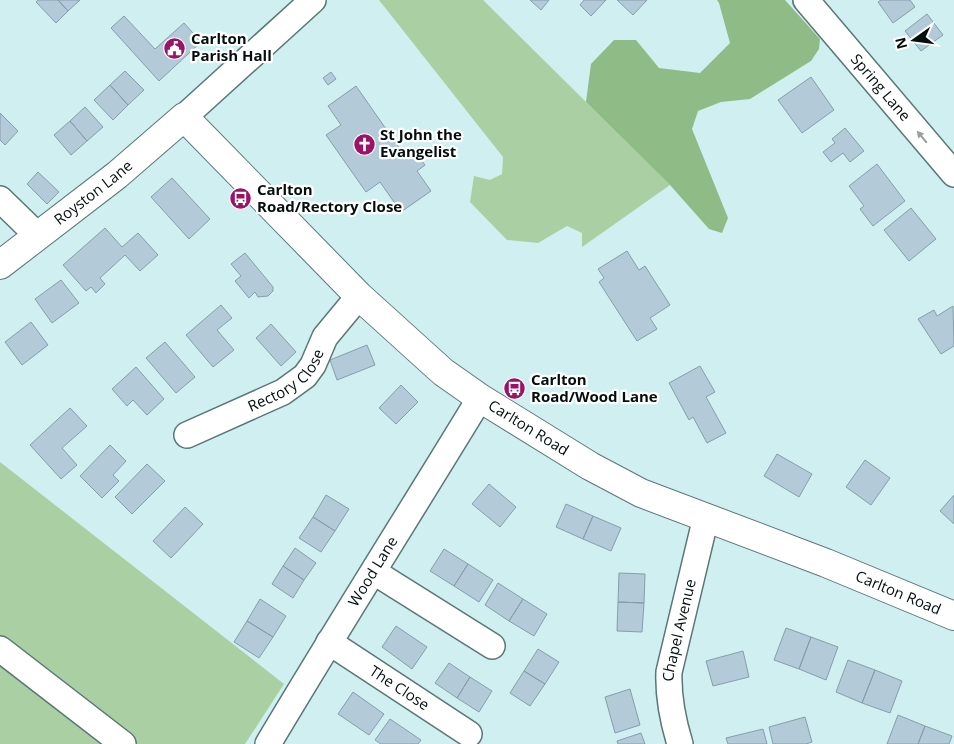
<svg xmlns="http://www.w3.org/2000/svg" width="954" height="744" font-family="'Open Sans',sans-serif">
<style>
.green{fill:#aacfa3}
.forest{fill:#8fbb87}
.building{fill:#b3cbd8;stroke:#869eaa}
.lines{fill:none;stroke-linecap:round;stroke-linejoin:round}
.minor-casing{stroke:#5a7677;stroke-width:28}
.major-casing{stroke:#5a7677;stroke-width:30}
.minor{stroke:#fff;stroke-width:25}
.major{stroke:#fff;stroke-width:28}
.oneway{fill:#9b9f9f}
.labels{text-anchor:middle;stroke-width:4.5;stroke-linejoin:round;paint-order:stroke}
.poi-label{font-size:15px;font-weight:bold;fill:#040e0e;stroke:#fff;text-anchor:start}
.street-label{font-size:15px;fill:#040e0e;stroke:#fff}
</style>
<rect width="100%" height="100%" fill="#d0eff0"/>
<!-- green -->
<path class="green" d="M379,0H483L670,185L582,247V233L567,226L538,243L507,240L470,202L474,176L490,180L502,174L503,157Z
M0,462L284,684L245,744H0Z"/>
<!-- forest -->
<path class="forest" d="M717,0H785L820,39L819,49L811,61L750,99L721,102L698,111L692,129L728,218L722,233L709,229L670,185L586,102L591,64L614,40H636L659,68L700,73L730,43L719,3Z"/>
<!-- building -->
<path class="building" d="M38,0H58L68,11L56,23L36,2Z
M58,0H80L68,11Z
M530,0H549L541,10Z
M584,0H606L591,16L580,5Z
M617,0H647L633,15Z
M881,0H910L915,7L893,23L878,2Z
M927,14L943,35L921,51L905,31Z
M124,16L155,49L184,23L201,42L159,81L111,28Z
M125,71L144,90L128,105L110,85Z
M331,72L336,79L328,85L323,78Z
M811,77L834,110L802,133L778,100Z
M110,85L128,105L113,120L94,100Z
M356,86L407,159L416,153L425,165L417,171L431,191L401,212L380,182L366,192L326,135L341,125L328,106Z
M85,107L103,127L87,141L70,121Z
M0,113L18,131L5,145L0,140Z
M70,121L87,141L71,155L54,135Z
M845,128L864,151L850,162L843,153L831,162L823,152L835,143L832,139Z
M877,164L905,201L873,226L860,209L864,206L849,186Z
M38,172L59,192L47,204L27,184Z
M172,178L210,219L189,239L151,197Z
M911,208L936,239L909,261L884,230Z
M105,228L122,247L138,233L158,255L140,271L125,255L100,278L105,284L96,293L91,287L86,291L63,265Z
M627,251L639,270L645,266L670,305L650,318L657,329L637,341L599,282L604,278L598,269Z
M245,253L273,287V291L268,296L258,297L255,292L249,298L235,281L241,276L231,264Z
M61,280L79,303L52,323L35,299Z
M221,305L232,318L217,330L234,350L213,367L186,335Z
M953,306L954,346L941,354L918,319L934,310L937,316Z
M31,322L48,345L22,365L5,342Z
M271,324L296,352L281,366L256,338Z
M165,342L195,377L176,393L146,358Z
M367,345L375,365L337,380L330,360Z
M700,366L715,392L706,397L726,433L707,443L693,417L689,420L669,383Z
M136,367L164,399L147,415L133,400L127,406L112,389Z
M401,385L418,402L396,424L379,408Z
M70,408L87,426L62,448L77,465L61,479L30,445Z
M110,445L126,461L113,475L119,481L102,498L80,476Z
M777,454L812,474L799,497L764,476Z
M865,460L890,478L871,505L846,487Z
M147,464L165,481L132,514L115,497Z
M489,484L516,507L500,527L472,504Z
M326,495L349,509L335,531L313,517Z
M954,495V524L940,511Z
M566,504L593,516L583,539L556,527Z
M185,507L203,524L171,558L153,541Z
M593,516L621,528L611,551L583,539Z
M313,517L335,531L321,552L299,538Z
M295,548L316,563L304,580L283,566Z
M444,549L468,564L454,586L430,571Z
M468,564L493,580L479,602L454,586Z
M283,566L304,580L293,598L272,584Z
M619,573L645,574L644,603L618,602Z
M498,583L523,599L509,621L485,605Z
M260,599L286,616L273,637L247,621Z
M523,599L547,614L534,636L509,621Z
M618,602L644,603L642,632L617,631Z
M247,621L273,637L259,658L234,642Z
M396,626L427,647L412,669L382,647Z
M786,628L811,637L799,669L774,660Z
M811,637L838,647L826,680L799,669Z
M538,649L559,662L545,684L524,671Z
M743,651L749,677L713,686L706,661Z
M848,660L875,670L862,703L836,692Z
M449,663L470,677L457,698L435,683Z
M875,670L902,681L890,713L862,703Z
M524,671L545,684L530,706L510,693Z
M470,677L492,691L479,712L457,698Z
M630,689L640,725L615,733L605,697Z
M353,692L384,714L369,735L338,714Z
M898,715L925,726L918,744H887Z
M805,717L812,742L806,744H773L769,727Z
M390,719L421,740L418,744H381L375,740Z
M925,726L952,736L949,744H918Z
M763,729L767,744H728L726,738Z
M641,733L645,744H618L617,741Z"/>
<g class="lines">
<defs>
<g id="minor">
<path id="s1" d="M806,0L954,174"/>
<path d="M184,117L313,0"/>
<path d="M0,199L38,236"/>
<path id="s2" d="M187,435L283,392L305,376L313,365L325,337L359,296"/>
<path d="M374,572L492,646"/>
<path id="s3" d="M329,642L469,734"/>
<path d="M0,649L123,744"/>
<path id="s4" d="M268,744C337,628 410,513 480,398"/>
<path id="s5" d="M680,744C673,721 668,696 669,672L706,517"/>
</g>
<g id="major">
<path id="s6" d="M0,265L117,175L184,117L359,296L443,372L480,398L590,466L641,493L826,563L954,616"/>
</g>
</defs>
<!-- minor casing -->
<use href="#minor" class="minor-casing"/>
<!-- major casing -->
<use href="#major" class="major-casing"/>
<!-- minor -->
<use href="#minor" class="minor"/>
<!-- major -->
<use href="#major" class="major"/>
</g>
<!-- one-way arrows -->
<defs><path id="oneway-solid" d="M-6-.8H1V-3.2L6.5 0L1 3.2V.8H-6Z" transform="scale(1.25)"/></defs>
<use class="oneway" href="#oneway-solid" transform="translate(922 137) rotate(-130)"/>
<!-- icons -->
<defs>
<symbol id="civic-disc" viewBox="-11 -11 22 22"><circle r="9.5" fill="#9a1366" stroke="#fff"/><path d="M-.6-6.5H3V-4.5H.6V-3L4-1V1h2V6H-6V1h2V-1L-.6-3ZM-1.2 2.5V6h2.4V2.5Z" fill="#fff"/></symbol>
<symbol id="church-disc" viewBox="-11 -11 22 22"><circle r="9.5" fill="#9a1366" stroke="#fff"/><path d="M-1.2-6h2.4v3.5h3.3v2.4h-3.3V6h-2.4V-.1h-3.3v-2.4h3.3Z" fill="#fff"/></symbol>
<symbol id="bus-disc" viewBox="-11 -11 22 22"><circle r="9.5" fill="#9a1366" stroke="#fff"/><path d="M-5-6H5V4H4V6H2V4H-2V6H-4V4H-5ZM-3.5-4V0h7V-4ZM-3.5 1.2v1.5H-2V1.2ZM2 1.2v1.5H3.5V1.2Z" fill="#fff"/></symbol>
</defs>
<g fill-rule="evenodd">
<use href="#civic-disc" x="162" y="36" width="25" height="25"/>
<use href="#church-disc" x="352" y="132" width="25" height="25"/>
<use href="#bus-disc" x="228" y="186" width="25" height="25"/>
<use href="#bus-disc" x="502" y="376" width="25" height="25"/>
</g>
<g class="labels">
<!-- poi labels -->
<g class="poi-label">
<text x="191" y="44">Carlton<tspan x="191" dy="17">Parish Hall</tspan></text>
<text x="380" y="140">St John the<tspan x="380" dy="17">Evangelist</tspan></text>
<text x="257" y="195">Carlton<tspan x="257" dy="17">Road/Rectory Close</tspan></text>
<text x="531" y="385">Carlton<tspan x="531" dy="17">Road/Wood Lane</tspan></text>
</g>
<!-- street labels -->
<g class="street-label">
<text dy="5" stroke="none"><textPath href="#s1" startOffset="115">Spring Lane</textPath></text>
<text dy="5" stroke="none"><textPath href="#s6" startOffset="118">Royston Lane</textPath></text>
<text dy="5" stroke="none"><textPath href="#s2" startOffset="115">Rectory Close</textPath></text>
<text dy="5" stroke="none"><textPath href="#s6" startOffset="702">Carlton Road</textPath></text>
<text dy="5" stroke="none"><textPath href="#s4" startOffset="202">Wood Lane</textPath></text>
<text dy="5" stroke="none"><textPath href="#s6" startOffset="1108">Carlton Road</textPath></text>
<text dy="5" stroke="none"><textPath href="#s5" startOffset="116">Chapel Avenue</textPath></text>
<text dy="5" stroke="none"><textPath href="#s3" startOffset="84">The Close</textPath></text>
</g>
</g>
<!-- north arrow -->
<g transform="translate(914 40) rotate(256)" stroke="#ffffff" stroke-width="4" paint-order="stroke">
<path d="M0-4L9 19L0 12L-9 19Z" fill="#040e0e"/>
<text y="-8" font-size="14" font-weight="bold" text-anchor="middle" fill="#040e0e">N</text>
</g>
</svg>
